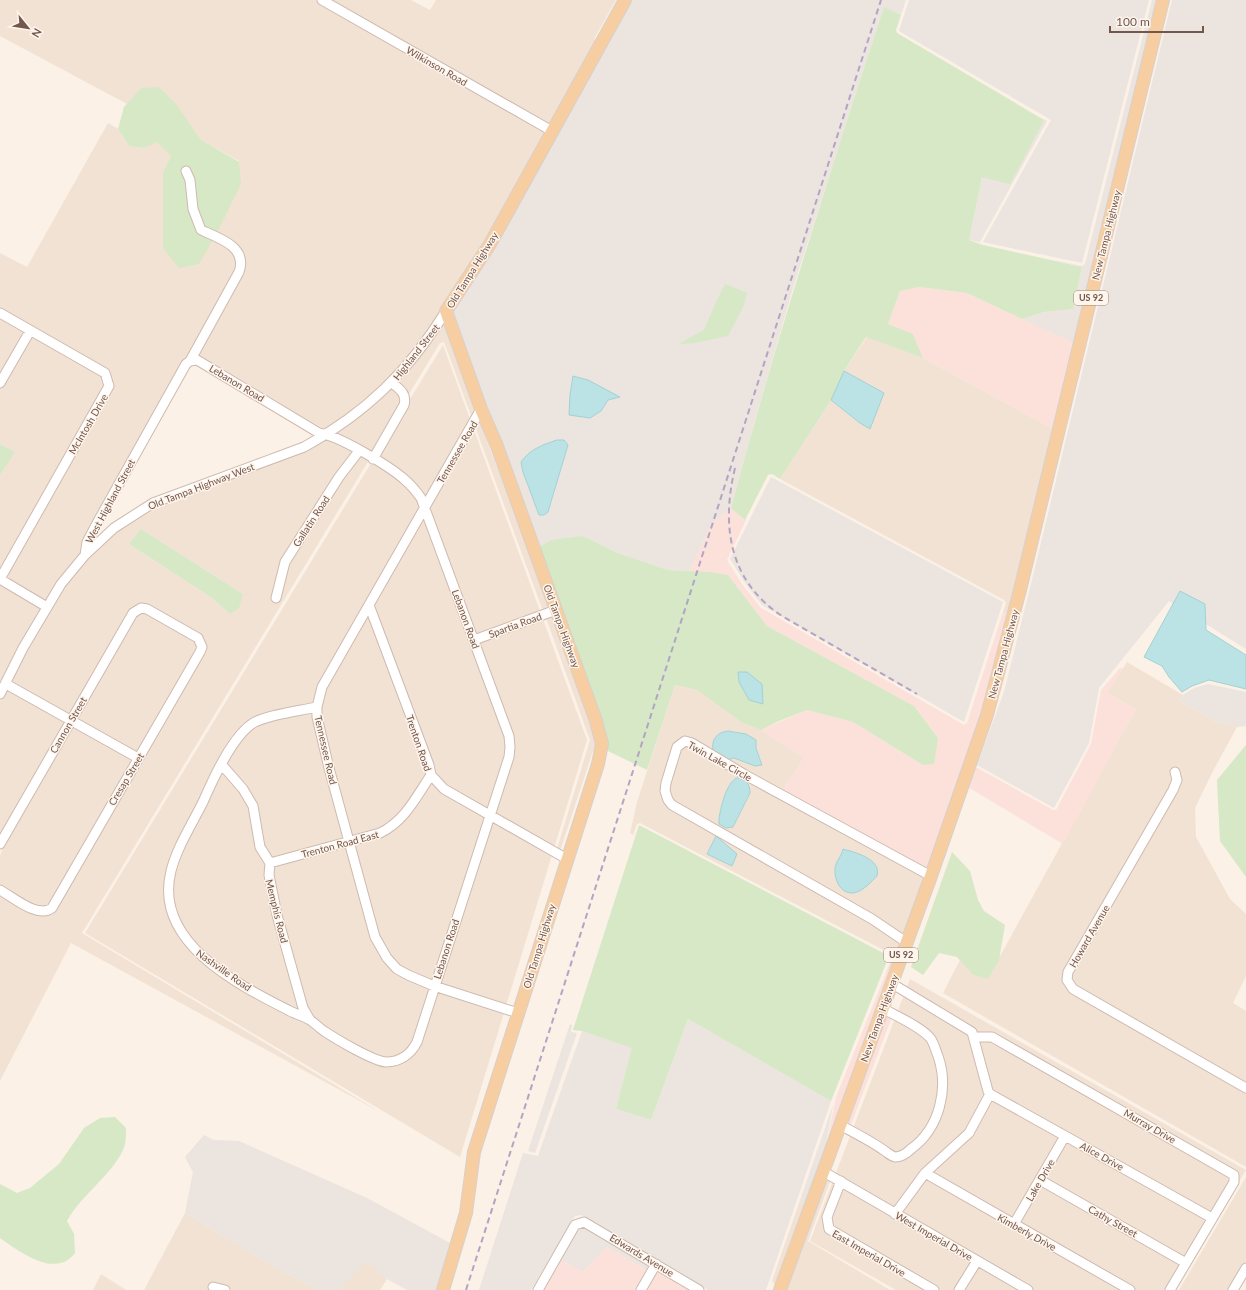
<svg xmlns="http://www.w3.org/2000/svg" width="1246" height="1290" font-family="Lato,sans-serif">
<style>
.residential{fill:#f2e2d4;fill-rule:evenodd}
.commercial{fill:#fbe1da}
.industrial{fill:#ebe4df;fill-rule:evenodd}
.green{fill:#d6e8c5}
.water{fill:#bbe2e4;stroke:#a2d2d5}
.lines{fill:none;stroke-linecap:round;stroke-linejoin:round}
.minor-casing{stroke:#cebaaf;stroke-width:11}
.major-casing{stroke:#d8d0cd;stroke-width:14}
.minor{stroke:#fff;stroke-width:9}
.major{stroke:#f6cea2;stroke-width:12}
.rail{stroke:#b2a5c4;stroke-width:2;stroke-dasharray:6 4;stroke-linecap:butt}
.labels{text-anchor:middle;stroke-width:3;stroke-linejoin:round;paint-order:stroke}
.shield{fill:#fef5ec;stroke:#9d867c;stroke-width:1}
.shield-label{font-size:9px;font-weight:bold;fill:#73564c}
.street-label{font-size:10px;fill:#73564c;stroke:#fef5ec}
</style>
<rect width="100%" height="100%" fill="#fbf1e6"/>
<!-- residential -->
<path class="residential" d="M0,0H411L430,10L436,0H616L594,39L598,40L479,254L476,253L455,287L443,310L413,353L369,399L326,430L196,357L158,406L88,529L89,530L82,553L46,602L4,578L111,393L112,381L108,372L0,309V253L27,267L108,123L118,129L129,146L144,148L157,141L171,156L163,172V248L239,161L200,139L141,88L127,104L0,36Z
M0,317L26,332L0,376Z
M446,322L484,433L551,608L543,611L444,342L440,343L372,455L334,434L356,419L395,385L419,358Z
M32,335L103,376L106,385L0,572V475L14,452L0,444V388Z
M867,337L923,358L1055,430L1009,616L1003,612L1006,603L1004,600L780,479L831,400L860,423L870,429L883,393L844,371Z
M443,345L587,740L460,1157L85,933Z
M328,438L354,451L282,560L272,600L279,602L288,563L342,479L360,455L369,460L82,933L380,1112L71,943L0,1081V894L35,914L46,915L205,648L140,604L134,607L70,715L11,682L27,650L64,586L87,558L116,530L155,506ZM141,529L243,594L230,614L212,598L129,544Z
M1,584L43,608L0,687V586Z
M146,612L196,641L198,646L136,754L76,719L139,613Z
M554,615L593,722L597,751H593L560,851L557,849L590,740L546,618Z
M1127,662L1183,695L1179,701L1216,722L1237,727L1213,771L1195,808L1196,837L1230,899L1246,914V976L1233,1003L1246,1011V1167L943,993L960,960L973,975L988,978L1136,709L1107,693Z
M675,685L697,690L741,722L761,730L804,758L782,791L727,760L734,758L762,763L756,748V740L752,738L733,731L722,758L683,738L664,800L871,922L902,943L891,973H886L892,958L891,954L640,823L637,824L633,835L630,833L637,802Z
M8,688L67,721L0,836V701Z
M73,724L133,759L49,906L38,908L0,886V856L3,847Z
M688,745L926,877L904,936L674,802L669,791L670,784L681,748ZM737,778H742L750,793L733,827L720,810L729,785L733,779ZM843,849L864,856L870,860L876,869L877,876L858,892L835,867L840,859Z
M910,979L1246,1170L1175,1290H896L810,1241Z
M827,1173L832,1176L808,1241L890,1290H784Z
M1246,1177V1261L1229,1290H1179Z
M799,1203H806L777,1287L772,1281Z
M185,1213L278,1269L319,1290H233L211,1283L209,1289L213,1290H144Z
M366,1260L387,1279L380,1290H338Z
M101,1274L126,1290H93Z"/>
<!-- commercial -->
<path class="commercial" d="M919,287L967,293L1076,344L1055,430L923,358L913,334L888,324L900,291Z
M731,508L745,520L747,518L727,560L742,584L761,608L964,725L967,723L1003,612L1009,616L983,714L929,871L782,791L804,758L761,730L807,710L853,722L923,765L938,738L914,706L767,626L728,575L689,571L712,523Z
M1120,668L1123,669L1107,693L1136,709L1063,844L966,786L974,766L1053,810H1056L1091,744L1101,690Z
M886,973H891L822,1167L836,1097Z
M884,1013L892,1017L850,1127L845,1124Z
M607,1247L648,1271L637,1290H542L560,1259L583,1272Z
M658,1268L693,1290H645Z"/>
<!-- industrial -->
<path class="industrial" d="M629,0H906L901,15L884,7L794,285L753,427L731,508L712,523L689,571L668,570L618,553L583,536L537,548L450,312ZM574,376L588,380L619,397L608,400L601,411L584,418L577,415H570V395ZM557,440L555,491L551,504L528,488L521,462L537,447Z
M909,0H1149L1082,263L983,242L1051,120L899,31Z
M1152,0H1159L1076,344L1022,319L1044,312L1073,309L1082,267L1051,259L1082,266L1085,264Z
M1169,0L1127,177L1019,620L1016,619Z
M1172,0H1246V649L1169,601L1099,688L1089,743L1054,808L977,765L1004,692L1031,584Z
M1040,117L1047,121L980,242L969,240L982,177L1044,120Z
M771,477L1003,602L964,722L762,605L745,583L730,559Z
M1208,684L1246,692V726L1237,727L1216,722L1179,701L1183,695L1194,688Z
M688,1019L831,1101L766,1290H708L581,1215L575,1216L531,1290H479L523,1153L538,1156L582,1031L633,1048L616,1109L651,1120Z
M570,1024L572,1025L571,1032L577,1033L535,1153L528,1151Z
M833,1105L822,1167L806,1203H799Z
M204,1135L214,1140L239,1141L367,1198L450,1243L436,1290H407L387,1279L366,1261L338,1290H319L278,1269L185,1213L193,1172L185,1157Z
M584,1225L651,1265L648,1271L607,1247L583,1272L560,1259L578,1227Z"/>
<!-- green -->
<path class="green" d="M884,7L901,15L896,30L897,33L1044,120L1010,184L982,177L969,240L983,245L1082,267L1073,309L1044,312L1022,319L967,293L919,287L900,291L888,324L913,334L923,358L866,337L844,371L831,400L780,479L772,474L768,475L745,520L731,508C776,339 830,173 884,7Z
M159,87L177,105L200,139L239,162L241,184L219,229L199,264L179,268L163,248V172L171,156L157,142L144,148L129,146L118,129L124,107L141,88Z
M725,284L747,293L743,307L728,336L694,343L679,344L704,330L716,302Z
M0,444L15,452L0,475Z
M141,529L243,594L239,608L230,614L212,598L129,544Z
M583,536L618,553L668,570L709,572L728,575L767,626L914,706L938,738L934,764L923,765L853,722L807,710L779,721L761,730L741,722L697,690L675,685L647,770L606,750L537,548L552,540Z
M1246,745V877L1220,841L1217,780Z
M639,825L889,956L831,1101L688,1019L651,1120L616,1109L632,1048L582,1031L573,1030Z
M952,852L970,871L978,900L984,911L1005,925L999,960L988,979L973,975L957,957L939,953L923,975L911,967Z
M115,1117L126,1128C126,1135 126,1144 123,1150C110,1177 82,1194 67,1221L74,1234L75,1253C55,1279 20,1252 0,1238V1184L17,1193L30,1188L59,1164L84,1128L100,1118Z"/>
<!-- water -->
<path class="water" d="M844,371L884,393L870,429L860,423L831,400Z
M573,376L588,380L620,397L608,400L601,411L590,418L569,415L570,395Z
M557,440H564L568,445L548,512L544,515H539L523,472L521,462C530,449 542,445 557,440Z
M1180,591L1205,604L1206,630L1246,655V689L1209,680L1192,686L1182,692L1169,677L1162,666L1144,657Z
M738,672H747L762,684L763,704L749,700L739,682Z
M728,731L746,734L756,740V748L762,765L755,766L734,758L727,760L713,750C711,739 718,732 728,731Z
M737,778C746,779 750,784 750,793L733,827L726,828L719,824C718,814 727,780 737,778Z
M716,836L737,854L732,866L707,854Z
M843,849C854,852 882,859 877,876C871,882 865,889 857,892C842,897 834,881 835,869C835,862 842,856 843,849Z"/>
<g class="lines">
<defs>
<path id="minor" d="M322,0L552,131
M186,171L190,180L193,209L201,230C219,238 248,247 239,272L190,361
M0,313L105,373L109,386L0,579
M0,383L30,331
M481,409L322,687L317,707V717L329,768L375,937L387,958L397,969L408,975L434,986L518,1013
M373,459L404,405C407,394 400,389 392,383
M85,555L87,542L96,525L186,364L190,361L197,360L319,433C338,435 389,466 404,479C411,485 416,491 421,498L509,736L510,747L509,757L417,1042C411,1054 400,1062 386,1062C373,1061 336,1039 324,1031C319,1028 315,1023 310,1020C303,1016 295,1014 288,1010C237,984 153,942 171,871C177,847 192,824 203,802C213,779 233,734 255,722C271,714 299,711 317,707
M0,579L47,607
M276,598L285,562L339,477L359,451
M369,605L429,765L431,775L444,789L567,859
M474,640L556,610
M6,684L138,758
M0,694L23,648L61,584L85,555L114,528L153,503L304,447C366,413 409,371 446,311
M222,765L243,789L253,806L260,847L270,863L269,875L277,915L303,1008L310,1020
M1175,772L1177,780L1173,790L1068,972L1067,980L1073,989L1246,1088
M0,844L133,613L141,608L147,609L198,638L202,647L200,652L52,908C38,919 13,897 0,890
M270,863L380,833C405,821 416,797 431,775
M906,942L872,919L672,805L668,800L665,791L666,783L677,747L685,741L692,743L747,776L931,876
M891,983L972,1032L988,1091L990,1094
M974,1037H992L1234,1175V1182L1170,1290
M990,1094L1212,1218
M840,1125C855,1133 871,1141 885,1151C888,1153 891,1156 895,1157C901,1157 907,1153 911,1149C940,1128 949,1088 938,1056C936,1051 934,1044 931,1039C922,1027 896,1016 882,1008
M824,1172L1028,1290
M925,1173L1130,1290
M1040,1180L1186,1263
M841,1181L827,1217L829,1229L934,1290
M895,1214L925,1173L969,1133L990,1094
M1014,1224L1065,1136
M213,1287L225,1290
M538,1290L575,1225L584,1222L699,1290
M641,1290L656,1264
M959,1290L977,1261
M1233,1290L1246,1268"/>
<path id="major" d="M443,1290L466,1213L474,1152L598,764L602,744L596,721L497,446L481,409L446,311L490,244L625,0
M780,1290L931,876L987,715L1020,590L1163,0"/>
</defs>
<!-- minor casing -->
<use href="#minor" class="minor-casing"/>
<!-- major casing -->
<use href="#major" class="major-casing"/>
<!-- minor -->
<use href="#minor" class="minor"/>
<!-- major -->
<use href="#major" class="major"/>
<!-- rail -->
<path class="rail" d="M735,468C721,526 729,581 782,616L917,694
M466,1290L881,0"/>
</g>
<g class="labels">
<!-- shield labels -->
<g class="shield">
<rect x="1074" y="291" width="34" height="14" rx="3"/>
<rect x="884" y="948" width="34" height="14" rx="3"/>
</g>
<g class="shield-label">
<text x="1091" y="301">US 92</text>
<text x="901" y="958">US 92</text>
</g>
<!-- street labels -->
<g class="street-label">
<text transform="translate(437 66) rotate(30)" y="4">Wilkinson Road</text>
<text transform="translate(1106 235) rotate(-76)" y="4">New Tampa Highway</text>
<text transform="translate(472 270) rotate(-58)" y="4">Old Tampa Highway</text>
<text transform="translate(416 352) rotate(-52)" y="4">Highland Street</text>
<text transform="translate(237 383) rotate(31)" y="4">Lebanon Road</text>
<text transform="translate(88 424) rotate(-60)" y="4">McIntosh Drive</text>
<text transform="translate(457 452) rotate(-60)" y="4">Tennessee Road</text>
<text transform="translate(201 486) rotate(-21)" y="4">Old Tampa Highway West</text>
<text transform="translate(110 501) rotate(-62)" y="4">West Highland Street</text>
<text transform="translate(311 521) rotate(-57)" y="4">Gallatin Road</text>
<text transform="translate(466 619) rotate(70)" y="4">Lebanon Road</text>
<text transform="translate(515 625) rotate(-20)" y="4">Spartia Road</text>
<text transform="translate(562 626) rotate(70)" y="4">Old Tampa Highway</text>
<text transform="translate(1003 654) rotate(-75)" y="4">New Tampa Highway</text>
<text transform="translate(68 725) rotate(-60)" y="4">Cannon Street</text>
<text transform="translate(419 743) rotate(71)" y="4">Trenton Road</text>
<text transform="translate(326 750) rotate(77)" y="4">Tennessee Road</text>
<text transform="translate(720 761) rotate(29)" y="4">Twin Lake Circle</text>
<text transform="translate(126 779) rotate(-59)" y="4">Cresap Street</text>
<text transform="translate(340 844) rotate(-15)" y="4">Trenton Road East</text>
<text transform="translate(277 911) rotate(76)" y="4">Memphis Road</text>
<text transform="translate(1089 936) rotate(-60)" y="4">Howard Avenue</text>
<text transform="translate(539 946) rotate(-73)" y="4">Old Tampa Highway</text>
<text transform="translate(446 949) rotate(-72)" y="4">Lebanon Road</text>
<text transform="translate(224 970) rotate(35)" y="4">Nashville Road</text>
<text transform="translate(879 1018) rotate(-70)" y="4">New Tampa Highway</text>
<text transform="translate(1150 1126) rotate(30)" y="4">Murray Drive</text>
<text transform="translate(1102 1156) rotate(29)" y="4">Alice Drive</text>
<text transform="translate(1040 1180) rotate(-60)" y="4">Lake Drive</text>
<text transform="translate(1113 1221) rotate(29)" y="4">Cathy Street</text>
<text transform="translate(1027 1232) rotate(29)" y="4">Kimberly Drive</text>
<text transform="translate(934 1236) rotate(30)" y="4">West Imperial Drive</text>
<text transform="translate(869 1253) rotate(30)" y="4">East Imperial Drive</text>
<text transform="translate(642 1255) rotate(31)" y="4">Edwards Avenue</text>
</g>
</g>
<!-- north arrow -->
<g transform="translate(28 28) rotate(120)" stroke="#fef5ec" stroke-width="3" paint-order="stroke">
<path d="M0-3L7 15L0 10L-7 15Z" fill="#73564c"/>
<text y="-6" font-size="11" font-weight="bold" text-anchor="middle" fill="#73564c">N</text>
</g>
<!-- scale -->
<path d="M1110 26v6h93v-6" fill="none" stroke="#73564c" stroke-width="2"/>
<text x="1116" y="26" font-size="12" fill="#73564c" stroke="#fef5ec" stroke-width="3" paint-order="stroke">100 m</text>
</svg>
